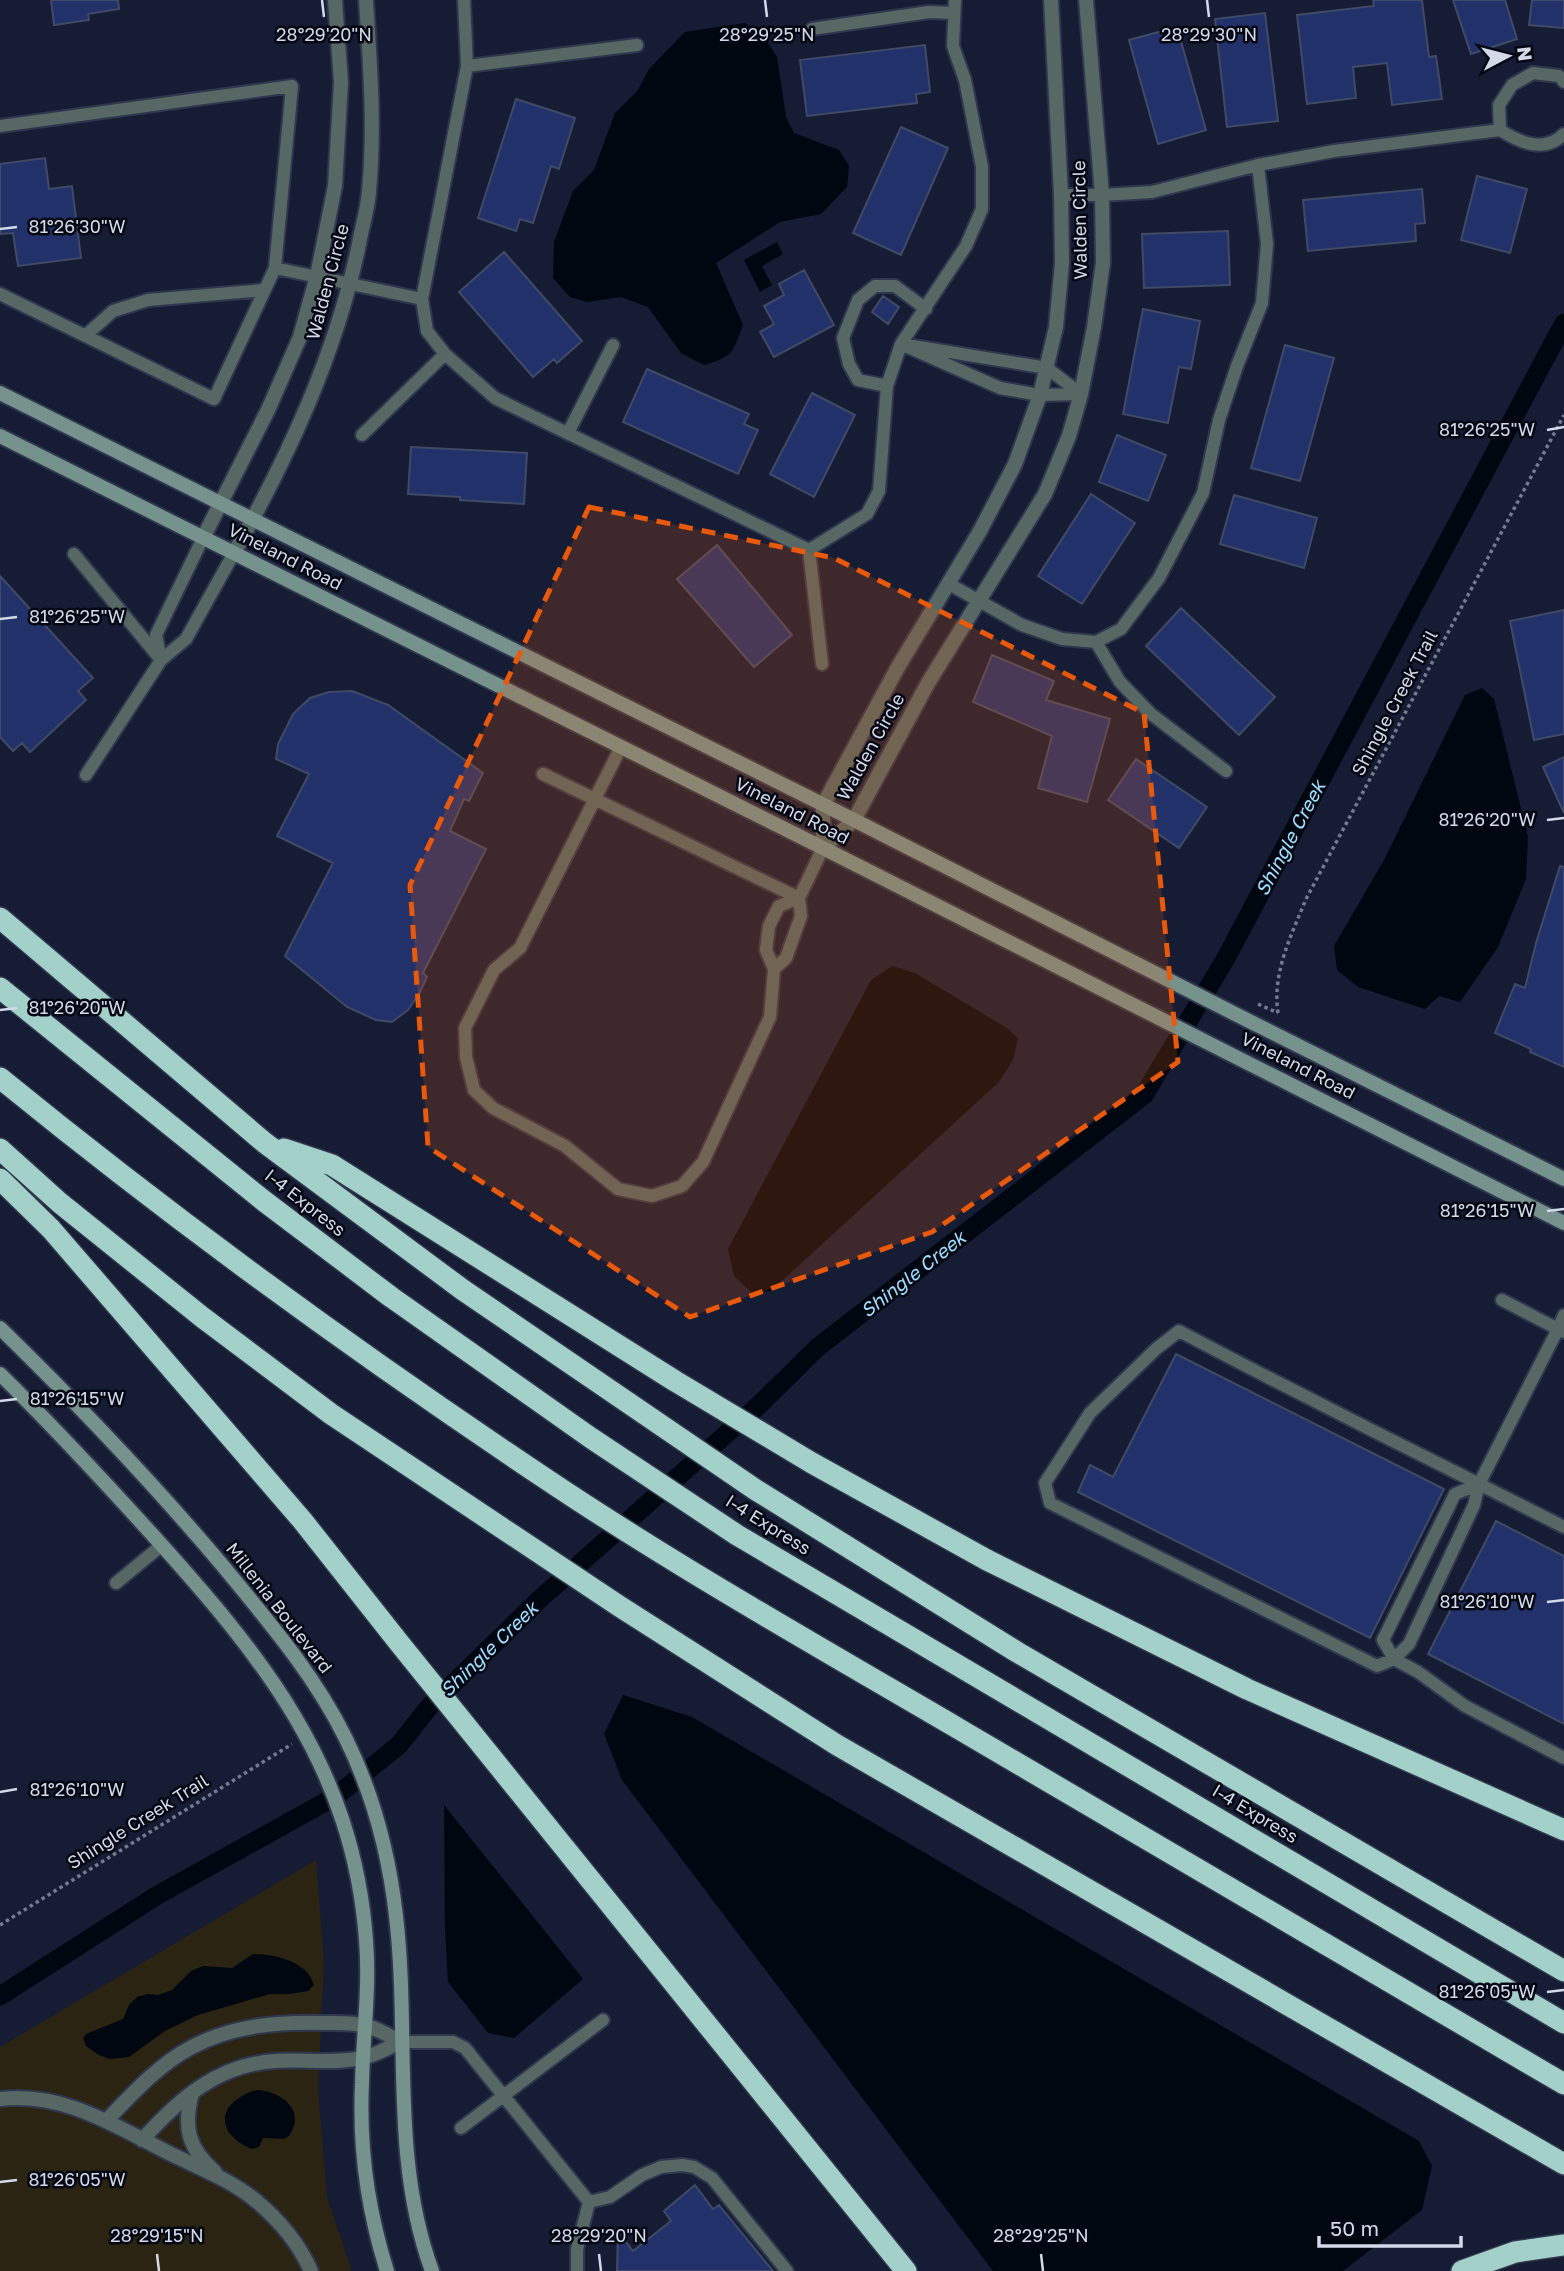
<svg xmlns="http://www.w3.org/2000/svg" width="1564" height="2271" font-family="'Golos Text',sans-serif">
<style>
.commercial{fill:#2b2413}
.water{fill:#000711}
.lines{fill:none;stroke-linecap:round;stroke-linejoin:round}
.canal{stroke:#000711;stroke-width:19}
.building{fill:#23316a;stroke:#404965;stroke-width:2}
.lane-casing{stroke:#2f364d;stroke-width:16}
.street-casing{stroke:#2f364d;stroke-width:18}
.secondary-casing{stroke:#2f364d;stroke-width:18}
.highway-casing{stroke:#2f364d;stroke-width:24}
.path{stroke:#747b8f;stroke-width:3.5;stroke-dasharray:3.5 3.5;stroke-linecap:butt}
.lane{stroke:#566764;stroke-width:12}
.street{stroke:#566764;stroke-width:14}
.secondary{stroke:#75928c;stroke-width:14}
.highway{stroke:#a3d0c8;stroke-width:21}
.marked{fill:#e8590c;fill-opacity:0.2;stroke:#e8590c;stroke-width:5;stroke-dasharray:14 9;stroke-linejoin:round}
.ticks{fill:none;stroke:#d2d9e9;stroke-width:2.5}
.labels{text-anchor:middle;stroke-width:5;stroke-linejoin:round;paint-order:stroke}
.street-label{font-size:18px;fill:#d2d9e9;stroke:#050712}
.water-label{font-size:19px;font-style:italic;fill:#9ee0fe;stroke:#050712}
.ticks-label{font-size:18px;text-anchor:middle;fill:#d2d9e9;stroke:#050712;stroke-width:5;stroke-linejoin:round;paint-order:stroke}
</style>
<rect width="100%" height="100%" fill="#151c34"/>
<!-- commercial -->
<path class="commercial" d="M316,1860L324,1963L318,2089L327,2197L352,2271H0V2047Z"/>
<!-- water -->
<path class="water" d="M745,23L764,36L777,57L786,117L794,133L839,150L849,166L847,187L821,214L780,222L716,263L743,325C733,352 733,357 704,365L681,353L648,307L621,297L587,302L570,297L553,278L554,242L573,191L594,170L615,113L638,90L649,69L685,32Z
M777,242L783,254L762,266L772,285L760,292L744,260Z
M1482,688L1494,699L1528,837L1526,879L1498,947L1460,1002L1439,996L1425,1009L1358,987L1337,970L1334,946L1384,860L1465,695Z
M892,966L915,973L1007,1028L1018,1038L1013,1060L999,1082L771,1291L751,1292L734,1276L728,1249L871,980Z
M623,1695L692,1717L1419,2141L1432,2166L1422,2210L1343,2271H993L622,1780L604,1734Z
M444,1805L583,1979L514,2038L488,2033L448,1982L445,1929Z
M253,1954C276,1954 308,1962 314,1985L308,1991L290,1994H270L198,2015L165,2031L129,2057L110,2059L99,2055L86,2046L83,2038L86,2034L123,2019L129,2005L137,1997L148,1994L158,1995L172,1990L191,1971L203,1966L232,1968Z
M258,2090C283,2092 306,2111 289,2136L284,2139L263,2138L259,2147L252,2149C224,2138 213,2113 242,2096C248,2093 251,2091 258,2090Z"/>
<g class="lines">
<!-- canal -->
<path class="canal" d="M0,1996L156,1896L336,1796L399,1745L429,1707L541,1598L759,1405L818,1347L1144,1095L1226,958L1564,323"/>
</g>
<!-- building -->
<path class="building" d="M51,0H118L119,9L88,14L89,20L54,25Z
M1373,0H1422L1429,57L1436,56L1442,99L1392,105L1387,63L1353,67L1356,98L1307,104L1297,15L1374,6Z
M1453,0H1505L1517,39L1471,54Z
M1532,0H1564V28L1529,25Z
M1265,13L1278,121L1227,127L1215,19Z
M1177,27L1206,130L1158,144L1129,40Z
M925,45L930,92L916,94L917,103L807,116L800,60Z
M516,99L575,118L559,169L551,166L533,223L520,219L516,231L478,218Z
M901,127L948,148L901,255L853,233Z
M45,158L49,189L72,186L81,258L18,266L13,233L0,234V164Z
M1477,176L1527,189L1510,253L1461,240Z
M1422,189L1425,223L1415,224L1416,241L1308,251L1303,200Z
M1228,231L1230,285L1144,288L1142,234Z
M504,252L582,341L557,363L554,359L533,377L459,292Z
M804,270L834,325L774,357L760,332L774,324L764,306L784,295L779,284Z
M883,296L899,307L888,324L872,312Z
M1143,309L1200,321L1191,369L1179,367L1168,423L1123,414Z
M1285,345L1334,358L1300,481L1251,468Z
M647,369L749,414L744,424L758,430L738,474L623,422Z
M812,393L855,415L814,497L770,474Z
M1117,435L1166,455L1148,501L1099,482Z
M411,447L527,453L524,504L460,500V497L408,494Z
M1091,494L1135,523L1082,604L1038,576Z
M1234,495L1317,518L1304,568L1220,544Z
M717,545L792,635L754,667L677,579Z
M0,576L93,678L78,691L86,700L30,752L22,743L13,751L0,737Z
M1181,608L1275,697L1239,735L1146,646Z
M1564,610V734L1534,740L1510,621Z
M992,655L1054,681L1046,700L1110,719L1087,802L1038,788L1052,736L973,702Z
M352,691L388,705L483,773L469,801L464,799L450,831L486,849L423,973L427,977L420,992L408,1010L392,1022L376,1020L347,1007L285,956L333,863L277,836L309,774L276,759L278,744L293,714L310,698L329,692Z
M1564,757V813L1543,767Z
M1136,759L1207,807L1179,848L1108,800Z
M1560,866L1564,867V1067L1530,1052L1531,1049L1495,1033L1515,984L1525,988L1536,943Z
M1176,1354L1444,1489L1370,1638L1078,1492L1090,1465L1113,1477Z
M1496,1521L1564,1556V1724L1428,1654Z
M695,2185L713,2209L719,2205L773,2271H617L618,2232L633,2251L671,2221L664,2211Z"/>
<g class="lines">
<defs>
<path id="lane" d="M464,0L467,66L422,299L427,331L445,354L495,398L809,550L867,514L879,491L887,386L901,344L966,246L982,209V167L965,80L953,46L955,0
M812,29L929,12L953,13
M467,66L637,45
M0,126L292,86L275,268L214,399L0,294
M1500,130L1499,105L1512,85L1533,73L1559,76L1564,82
M1061,195H1102L1152,192L1258,165L1334,151L1500,130C1519,142 1544,154 1564,134
M275,268L422,299
M85,336L113,311L148,300L264,290
M901,344L1047,368L1081,394L1040,395L1000,388Z
M887,386L858,380L849,364L843,338L858,300L875,286H895L926,309
M568,433L613,345
M362,435L445,354
M203,538L156,635L161,660L186,639L234,553
M809,550L822,664
M74,554L161,660L86,775
M949,584L1022,625L1062,639L1096,642L1121,629L1159,578L1203,493L1219,420L1237,366L1262,303L1267,244L1258,165
M1096,642L1120,682L1151,714L1226,771
M621,747L520,948L494,970L465,1028L466,1057L474,1090L493,1108L565,1146L618,1189L652,1196L682,1186L703,1162L770,1017L774,969L766,950L769,926L779,906L799,898
M543,774L799,898
M774,969L786,958L801,916L799,898L823,848
M1502,1300L1558,1329L1479,1484C1378,1434 1278,1383 1179,1331L1156,1349L1090,1413L1045,1483L1050,1503L1377,1666L1394,1659L1418,1672L1465,1706L1564,1758
M1564,1332L1558,1329L1564,1315
M1479,1484L1474,1505L1409,1644L1394,1659L1383,1640L1455,1494L1479,1484L1564,1527
M116,1583L162,1545
M401,2042H453L465,2048L589,2202L577,2249V2271
M461,2128L603,2020
M589,2202L610,2197L642,2175L661,2167L682,2165L694,2167L712,2178L787,2271"/>
<path id="street" d="M203,538L268,410L300,337L317,276L335,186L341,82L335,0
M234,553C289,455 336,354 359,244C362,226 368,209 369,191C375,127 370,64 366,0
M823,848L854,820L928,683L1045,494L1069,436L1081,394L1094,327L1103,263L1102,195L1086,0
M823,848V805L898,667L980,531L1015,464L1040,395L1056,327L1062,263L1061,195L1051,0
M192,2093C183,2128 188,2148 215,2172
M0,2099C65,2091 120,2129 175,2156C202,2169 232,2181 255,2200C278,2219 299,2244 311,2271
M106,2121C132,2094 159,2064 192,2047C233,2025 278,2022 323,2023C337,2023 353,2022 367,2026C378,2029 390,2036 401,2042
M142,2140C179,2099 218,2064 276,2061C304,2059 334,2064 361,2058C375,2056 388,2047 401,2042"/>
<path id="secondary" d="M0,393L854,820L1247,1020L1564,1179
M0,436L823,848L1564,1223
M0,1328C78,1404 153,1483 223,1566C268,1621 314,1674 346,1739C373,1794 389,1854 396,1916C410,2035 390,2156 432,2271
M0,1374C52,1425 101,1478 150,1532C262,1656 353,1766 366,1940C370,1988 363,2035 362,2083C359,2146 368,2211 387,2271"/>
<path id="highway" d="M0,918L265,1143L463,1290L756,1490L1017,1652L1564,1971
M0,988L264,1201L391,1297L591,1438L737,1535L1564,2023
M0,1078C174,1220 356,1352 543,1477C677,1567 819,1647 959,1729C1161,1847 1362,1966 1564,2084
M0,1149L60,1203L202,1317L331,1414L619,1606L837,1745L1564,2164
M284,1149L332,1165L675,1381L812,1463L987,1560L1247,1689L1564,1830
M0,1179L51,1229L302,1520L400,1644L906,2271
M1462,2271L1515,2252L1564,2245"/>
</defs>
<!-- lane casing -->
<use href="#lane" class="lane-casing"/>
<!-- street casing -->
<use href="#street" class="street-casing"/>
<!-- secondary casing -->
<use href="#secondary" class="secondary-casing"/>
<!-- highway casing -->
<use href="#highway" class="highway-casing"/>
<!-- path -->
<path class="path" d="M1258,1004L1278,1013
M1278,1013C1272,973 1291,936 1306,899L1564,415
M0,1925L292,1744"/>
<!-- lane -->
<use href="#lane" class="lane"/>
<!-- street -->
<use href="#street" class="street"/>
<!-- secondary -->
<use href="#secondary" class="secondary"/>
<!-- highway -->
<use href="#highway" class="highway"/>
</g>
<!-- marked area -->
<path class="marked" d="M589,507L834,558L1144,713L1178,1062L932,1232L690,1317L428,1147L410,885Z"/>
<!-- ticks -->
<path class="ticks" d="M322,0L324,17M765,0L767,17M1207,0L1209,17M0,229L17,227M1547,430L1564,427M0,619L17,617M1547,820L1564,818M0,1010L17,1008M1547,1211L1564,1209M0,1401L17,1399M1547,1602L1564,1600M0,1792L17,1789M1547,1992L1564,1990M0,2182L17,2180M157,2254L159,2271M599,2254L601,2271M1041,2254L1043,2271"/>
<g class="labels">
<!-- street labels -->
<g class="street-label">
<text transform="translate(1080 220) rotate(-91)" y="6">Walden Circle</text>
<text transform="translate(328 282) rotate(-75)" y="6">Walden Circle</text>
<text transform="translate(285 557) rotate(27)" y="6">Vineland Road</text>
<text transform="translate(1395 703) rotate(-62)" y="6">Shingle Creek Trail</text>
<text transform="translate(871 747) rotate(-61)" y="6">Walden Circle</text>
<text transform="translate(792 811) rotate(27)" y="6">Vineland Road</text>
<text transform="translate(1298 1066) rotate(27)" y="6">Vineland Road</text>
<text transform="translate(305 1203) rotate(38)" y="6">I-4 Express</text>
<text transform="translate(768 1525) rotate(32)" y="6">I-4 Express</text>
<text transform="translate(279 1608) rotate(52)" y="6">Millenia Boulevard</text>
<text transform="translate(1255 1814) rotate(31)" y="6">I-4 Express</text>
<text transform="translate(138 1822) rotate(-32)" y="6">Shingle Creek Trail</text>
</g>
<!-- water labels -->
<g class="water-label">
<text transform="translate(1290 838) rotate(-62)" y="7">Shingle Creek</text>
<text transform="translate(913 1274) rotate(-38)" y="7">Shingle Creek</text>
<text transform="translate(489 1649) rotate(-44)" y="7">Shingle Creek</text>
</g>
</g>
<g class="ticks-label">
<text x="324" y="41">28°29'20"N</text>
<text x="767" y="41">28°29'25"N</text>
<text x="1209" y="41">28°29'30"N</text>
<text x="77" y="233">81°26'30"W</text>
<text x="1487" y="436">81°26'25"W</text>
<text x="77" y="623">81°26'25"W</text>
<text x="1487" y="826">81°26'20"W</text>
<text x="77" y="1014">81°26'20"W</text>
<text x="1487" y="1217">81°26'15"W</text>
<text x="77" y="1405">81°26'15"W</text>
<text x="1487" y="1608">81°26'10"W</text>
<text x="77" y="1796">81°26'10"W</text>
<text x="1487" y="1998">81°26'05"W</text>
<text x="77" y="2186">81°26'05"W</text>
<text x="157" y="2242">28°29'15"N</text>
<text x="599" y="2242">28°29'20"N</text>
<text x="1041" y="2242">28°29'25"N</text>
</g>
<!-- north arrow -->
<g transform="translate(1508 56) rotate(83)" stroke="#050712" stroke-width="5" paint-order="stroke">
<path d="M0-5L12 26L0 18L-12 26Z" fill="#d2d9e9"/>
<text y="-10" font-size="19" font-weight="bold" text-anchor="middle" fill="#d2d9e9">N</text>
</g>
<!-- scale -->
<path d="M1319 2236v10h142v-10" fill="none" stroke="#d2d9e9" stroke-width="3.5"/>
<text x="1330" y="2236" font-size="21" fill="#d2d9e9" stroke="#050712" stroke-width="5" paint-order="stroke">50 m</text>
</svg>
